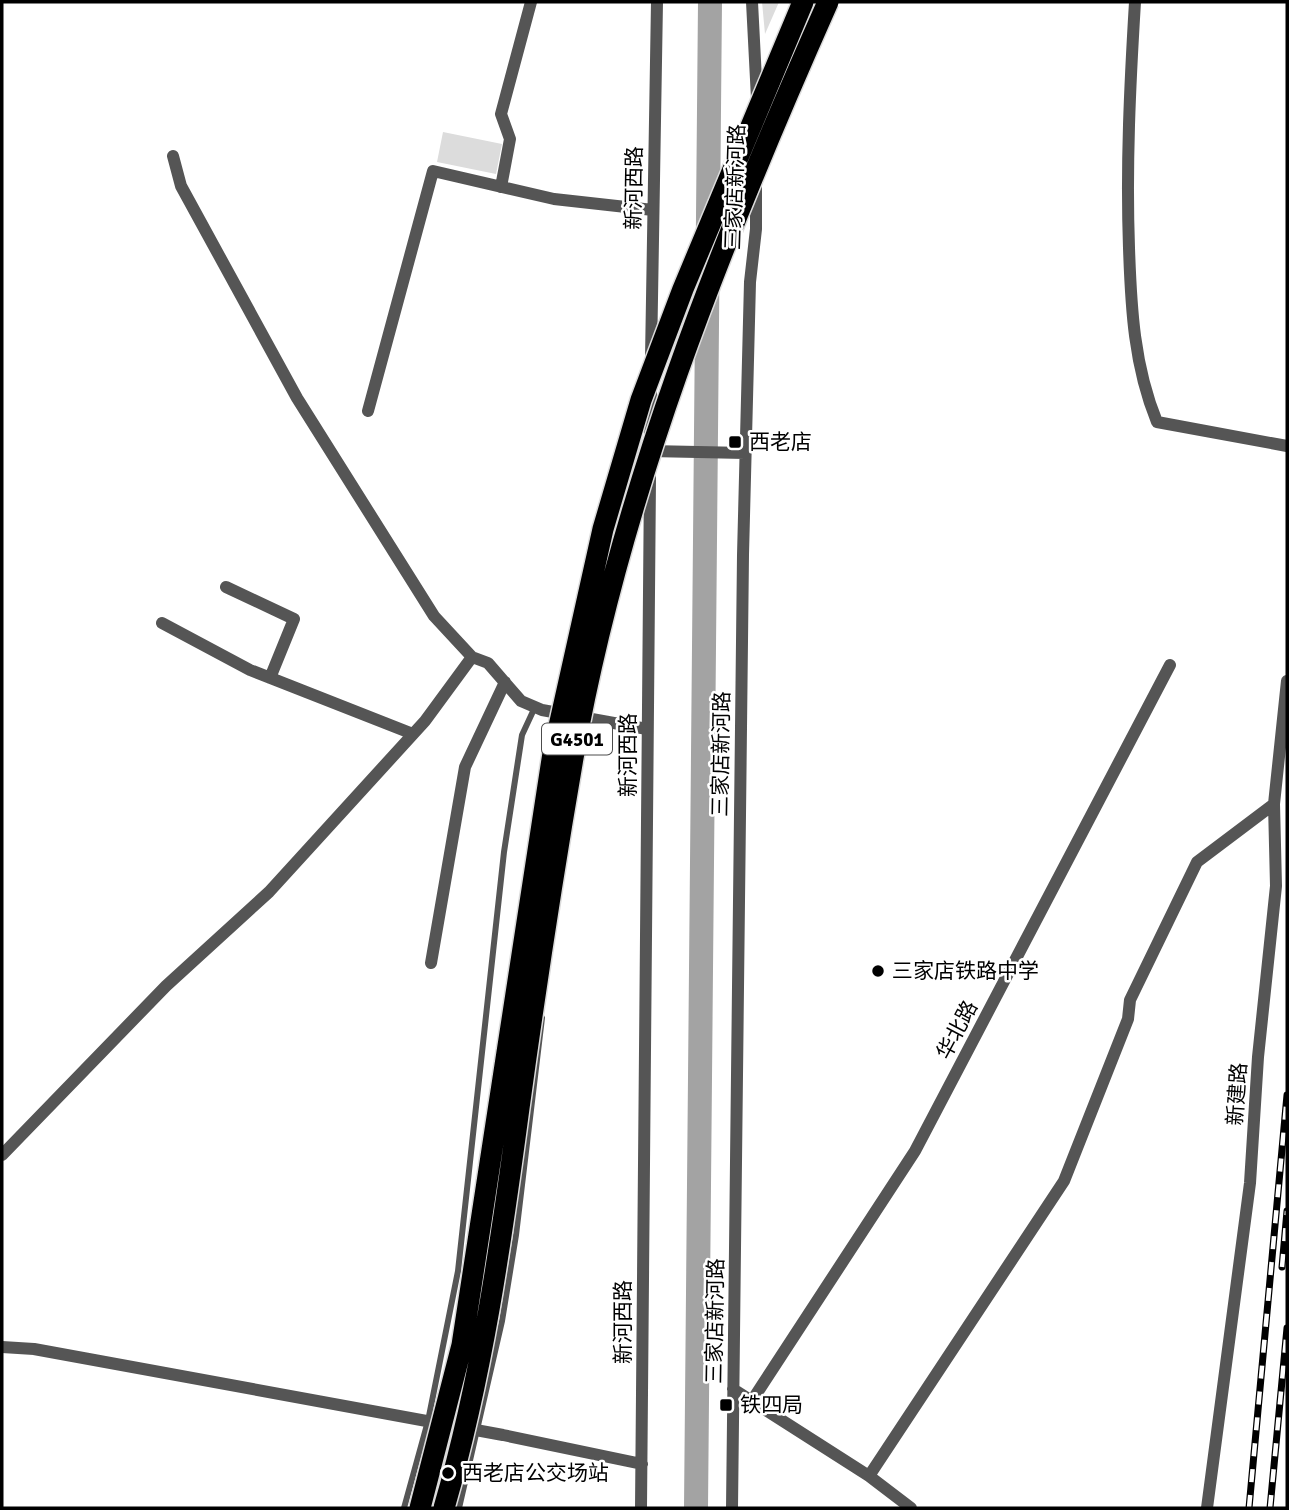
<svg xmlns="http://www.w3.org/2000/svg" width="1289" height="1510" font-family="Signika,'Noto Sans SC',sans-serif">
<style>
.green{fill:#dcdcdc}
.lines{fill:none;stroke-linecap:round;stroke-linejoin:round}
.river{stroke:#a3a3a3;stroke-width:24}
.service{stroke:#555;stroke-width:6}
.minor{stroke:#555;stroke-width:12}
.rail-casing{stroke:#000;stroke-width:7}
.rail{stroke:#fff;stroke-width:4.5;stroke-dasharray:13;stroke-linecap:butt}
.motorway-bridge-casing{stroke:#dbdbdb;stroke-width:24;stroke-linecap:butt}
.motorway-bridge{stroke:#000;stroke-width:21}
.poi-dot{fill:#000;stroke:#fff;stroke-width:2.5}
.labels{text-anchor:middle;stroke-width:5;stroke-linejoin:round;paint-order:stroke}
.shield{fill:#fff;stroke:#4c4c4c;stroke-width:2}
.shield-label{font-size:19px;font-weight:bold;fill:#000}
.street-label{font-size:21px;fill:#000;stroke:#fff}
.poi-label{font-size:21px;fill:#000;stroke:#fff;text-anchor:start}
</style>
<rect width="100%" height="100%" fill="#fff"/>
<!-- green -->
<path class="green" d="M762,2H779L765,34Z
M443,132L502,144L496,174L437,162Z"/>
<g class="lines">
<!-- river -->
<path class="river" d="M696,1508L710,2"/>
<!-- service -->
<path class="service" d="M404,1508L428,1421L458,1271L504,852L522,735L535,707
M459,1508L502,1321L516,1235L542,1018"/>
<!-- minor -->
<path class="minor" d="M752,2L757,99
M1135,2C1130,84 1126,166 1129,248C1131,308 1134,366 1157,422L1287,446
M173,156L181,186L297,398L434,616L472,657L488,663L521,701L542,710L647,729
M501,187L510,139L501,114L531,2
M651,358L657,2
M368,411L433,171L554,199L653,210
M650,435L651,391
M650,451L745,453
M226,587L294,619L270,678
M162,623L250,670L413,734
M431,963L465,767L505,682
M2,1155L166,986L269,892L425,721L472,657
M2,1347L34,1349L503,1435L642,1464
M733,1389L869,1476L911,1508
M753,1399L915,1151L1170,665
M869,1476L1064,1181L1128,1019L1130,1000L1197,862L1274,804
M641,1508L650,478
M732,1508L743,555L750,282L756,229V180
M1207,1508L1250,1183L1258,1057L1276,886L1274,804L1287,681"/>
<defs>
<path id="rail" d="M1282,1267L1287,1211
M1249,1508L1287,1095
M1270,1508L1287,1328"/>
</defs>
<!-- rail casing -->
<use href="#rail" class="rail-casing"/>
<!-- rail -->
<use href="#rail" class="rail"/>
<defs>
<path id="motorway-bridge" d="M420,1508L462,1345L553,753L603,529L641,400L683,289L803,2
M444,1508C482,1377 501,1243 519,1108C535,991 553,874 573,758C620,494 720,245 828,2"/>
</defs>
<!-- motorway-bridge casing -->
<use href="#motorway-bridge" class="motorway-bridge-casing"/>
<!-- motorway-bridge -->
<use href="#motorway-bridge" class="motorway-bridge"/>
</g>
<!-- markers -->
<g class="poi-dot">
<rect x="728" y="435" width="14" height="14" rx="3.5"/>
<circle cx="878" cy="971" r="7"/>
<rect x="719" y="1398" width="14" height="14" rx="3.5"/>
<circle cx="448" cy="1473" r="7"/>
</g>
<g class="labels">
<!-- shield labels -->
<rect class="shield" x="542" y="723.5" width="70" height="31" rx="5"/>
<g class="shield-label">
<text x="577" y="746">G4501</text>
</g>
<!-- street labels -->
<g class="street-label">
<text transform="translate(735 187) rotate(-88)" y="7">三家店新河路</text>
<text transform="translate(634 188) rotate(-89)" y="7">新河西路</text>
<text transform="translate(721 754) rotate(-89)" y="7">三家店新河路</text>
<text transform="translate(628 755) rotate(-90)" y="7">新河西路</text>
<text transform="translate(957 1030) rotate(-62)" y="7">华北路</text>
<text transform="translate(1237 1094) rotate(-86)" y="7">新建路</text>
<text transform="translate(715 1321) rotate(-89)" y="7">三家店新河路</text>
<text transform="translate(623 1322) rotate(-90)" y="7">新河西路</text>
</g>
<!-- poi labels -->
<g class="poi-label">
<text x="749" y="449">西老店</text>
<text x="892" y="978">三家店铁路中学</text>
<text x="740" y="1412">铁四局</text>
<text x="462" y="1480">西老店公交场站</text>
</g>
</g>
<!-- border -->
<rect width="1289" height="1510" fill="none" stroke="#000000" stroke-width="7"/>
</svg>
